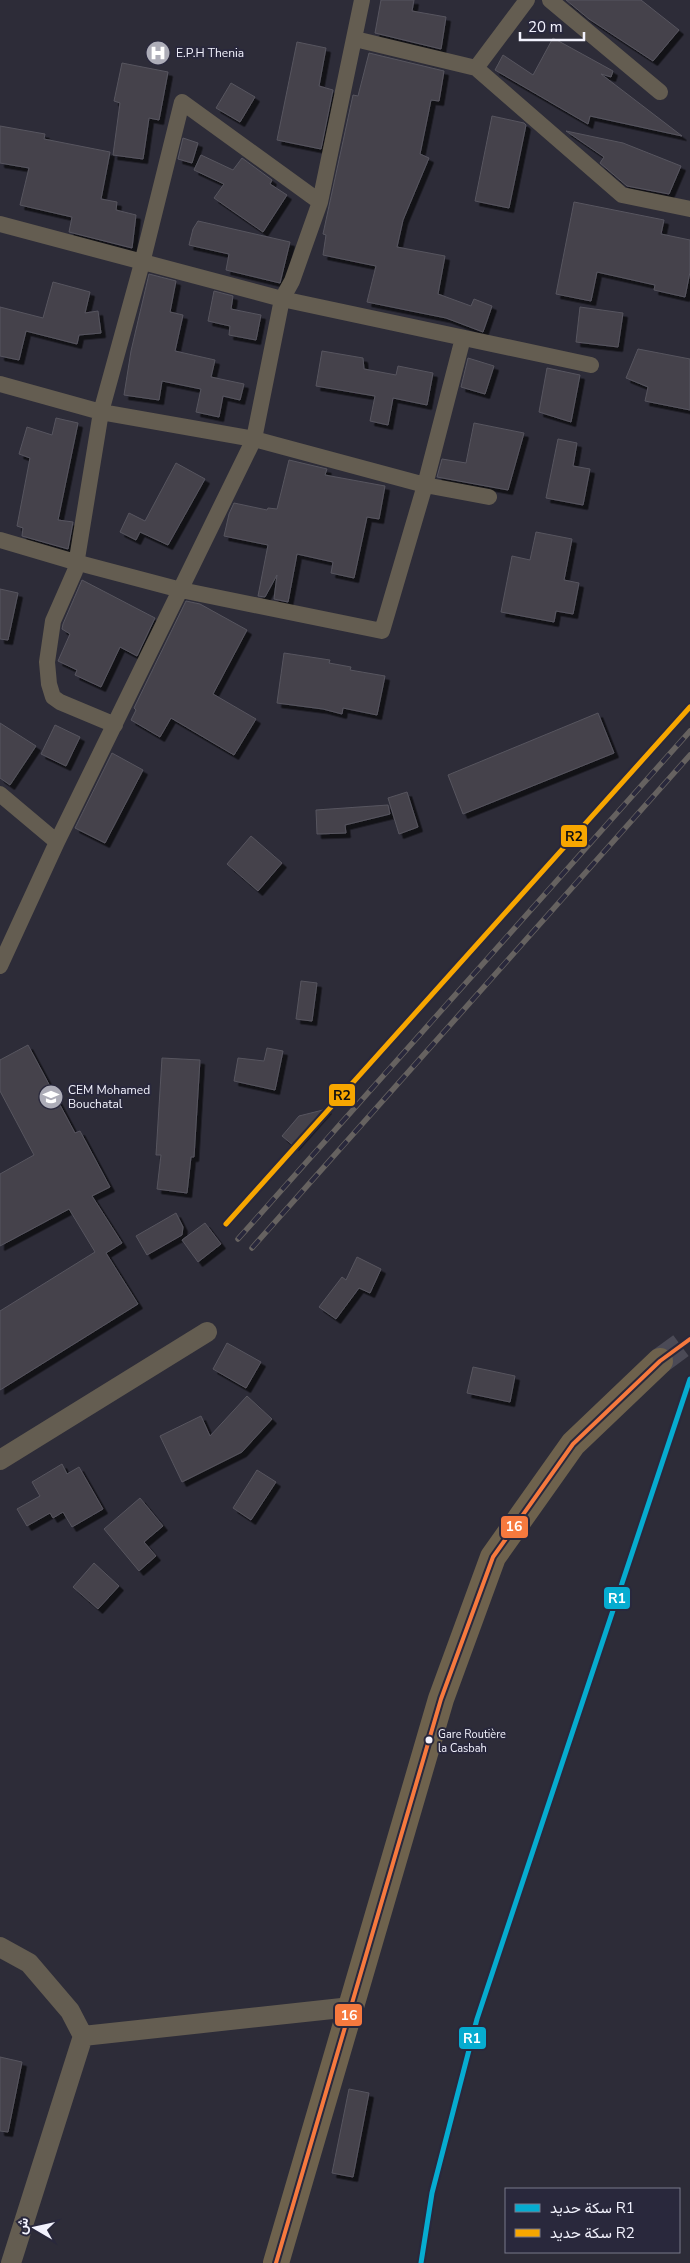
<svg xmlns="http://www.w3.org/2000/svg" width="690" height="2263" font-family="'Nunito Sans',Vazirmatn,sans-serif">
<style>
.building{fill:#44424b;stroke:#57555f;filter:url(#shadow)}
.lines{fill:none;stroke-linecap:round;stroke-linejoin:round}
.primary-tunnel{stroke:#4b4a56;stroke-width:26;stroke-dasharray:26 13;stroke-linecap:butt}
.minor{stroke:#645d51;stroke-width:16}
.tertiary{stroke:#645d51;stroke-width:20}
.primary{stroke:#6e624d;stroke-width:26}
.rail-casing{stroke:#666260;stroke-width:5.5}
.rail{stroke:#29283c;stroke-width:4;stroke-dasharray:11;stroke-linecap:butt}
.bus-1-casing{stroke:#29283c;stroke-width:8}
.bus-1{stroke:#f6793e;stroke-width:4}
.rail-1-casing{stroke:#29283c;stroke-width:9}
.rail-2-casing{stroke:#29283c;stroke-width:9}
.rail-1{stroke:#06acd0;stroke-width:5}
.rail-2{stroke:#f7a600;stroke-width:5}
.bus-dot{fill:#f2f2fd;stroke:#29283c;stroke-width:2}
.labels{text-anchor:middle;stroke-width:4;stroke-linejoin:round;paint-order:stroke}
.bus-label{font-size:11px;fill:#f2f2fd;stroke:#29283c;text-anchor:start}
.poi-label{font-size:12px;fill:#f2f2fd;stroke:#29283c;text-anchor:start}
.line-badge{stroke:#29283c;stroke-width:2}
.badge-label{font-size:14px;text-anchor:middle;font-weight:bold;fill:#fff}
.pale-badge-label{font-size:14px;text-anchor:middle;font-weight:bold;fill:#111}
</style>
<defs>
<filter id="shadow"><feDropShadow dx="4.5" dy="4.5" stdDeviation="0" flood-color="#0009"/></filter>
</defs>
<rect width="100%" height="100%" fill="#2d2c38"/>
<!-- building -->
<path class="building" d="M381,0H414L412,11L446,17L441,49L375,33Z
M566,0H641L679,30L653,61L589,19Z
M553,38L613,71L611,77L601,74L682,136L590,116L588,124L495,70L503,55L533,75Z
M297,42L326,48L319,86L333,90L321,149L277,140Z
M369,53L444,71L439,101L431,100L420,154L429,158L403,220L397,247L445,256L438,294L471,306L474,299L492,306L483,332L446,318L367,302L376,266L323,255L326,235L323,234L353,95L358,96Z
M122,63L168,72L159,120L149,118L143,159L113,155L120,103L114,101Z
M231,83L255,97L240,122L216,108Z
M492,116L524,123L526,125L509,208L475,201Z
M0,126L45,134L44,139L110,152L101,199L117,202L116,210L136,215L132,248L69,232L72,217L20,205L29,168L0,163Z
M566,131L623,143L681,166L669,194L627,186L600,163L604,157Z
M183,138L198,143L192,163L178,159Z
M201,155L233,170L242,158L272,180L270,184L287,195L263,232L214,198L224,184L194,170Z
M574,202L664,220L661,234L690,240V272L685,297L654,290L655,285L597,272L591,301L556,294Z
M198,221L290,242L280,283L226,270L229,254L189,245L193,229Z
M149,274L176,281L170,312L183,315L175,351L215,360L211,377L244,384L240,400L223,396L219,417L196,412L201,389L162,381L159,400L124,395L131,351Z
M53,282L90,292L85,313L98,311L101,333L79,335L77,344L26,331L19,360L0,356V307L43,318Z
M214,291L233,296L231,309L261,315L256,340L229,335L230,326L208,321Z
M580,307L623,313L618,347L576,342Z
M638,349L690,359V410L645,401L648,387L626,378Z
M322,351L363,358L364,369L396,375L398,366L433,373L427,405L393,398L388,425L370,421L375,396L316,386Z
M468,358L494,366L485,394L461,387Z
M547,368L580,375L571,422L539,412Z
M56,418L78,423L58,520L73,522L68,549L22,536L23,528L17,526L30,458L19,454L27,427L52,435Z
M474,423L524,433L508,490L437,477L442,459L466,463Z
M558,439L577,443L573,466L590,469L583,505L546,498Z
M289,460L327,469L325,475L385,486L379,519L367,517L354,578L331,573L333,562L297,554L288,602L274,599L277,575L265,597L258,596L268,545L224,536L229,514L234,503L267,510L268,508L277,509Z
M176,463L205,479L168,545L140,532L136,540L120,532L129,513L145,521Z
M536,532L572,539L564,580L579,583L573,614L556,611L554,622L501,612L512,556L530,560Z
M82,580L155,618L137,656L120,647L101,687L75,675L77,670L58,661L70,634L62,629L63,624Z
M0,589L18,593L8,640L0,639Z
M186,601L200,604L247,630L213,694L256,719L234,755L171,718L160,737L131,720L136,710L134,708Z
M284,653L330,660L329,663L351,667L350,670L385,676L377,715L343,708L342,714L323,709L277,703Z
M598,713L614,753L463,814L448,775Z
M0,723L36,746L10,785L0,778Z
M55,725L80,737L66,766L41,754Z
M112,753L143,770L105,843L75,828Z
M407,792L418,827L399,834L388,798Z
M388,805L390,814L345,825L346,833L317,834L316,810Z
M251,836L282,863L258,891L227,864Z
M301,981L317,983L312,1021L296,1019Z
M28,1045L75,1133L80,1131L110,1187L92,1196L122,1243L106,1253L138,1304L0,1390V1311L95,1252L69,1209L0,1246V1174L34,1155L0,1091V1060Z
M267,1048L283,1051L275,1090L234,1081L238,1058L264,1061Z
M162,1058L200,1060L194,1157H191L187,1193L157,1189L161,1155H156Z
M327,1109L294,1146L282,1136L299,1116Z
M176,1213L183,1227L182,1235L147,1255L136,1236Z
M205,1223L221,1244L198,1262L182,1240Z
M357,1257L381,1269L370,1293L359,1288L336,1319L319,1307L342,1277L346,1280Z
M227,1343L261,1362L246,1388L213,1369Z
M473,1367L515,1376L510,1402L467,1393Z
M247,1396L272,1419L242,1452L182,1482L160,1436L201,1416L210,1436Z
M62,1464L67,1474L79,1467L103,1509L72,1527L63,1512L53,1518L50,1513L27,1526L17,1509L40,1496L32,1482Z
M257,1470L276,1482L251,1520L233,1508Z
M140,1498L163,1526L144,1542L156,1556L139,1571L104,1529Z
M94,1563L119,1586L98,1609L73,1587Z
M0,2057L22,2062L8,2132L0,2131Z
M349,2089L369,2093L353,2177L332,2173Z"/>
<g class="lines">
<!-- primary-tunnel -->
<path class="primary-tunnel" d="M660,1361L690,1339"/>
<!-- minor -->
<path class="minor" d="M550,0L660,92
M355,39L476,68L622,195L690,209
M476,68L527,0
M0,224L282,299L591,365
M0,384L101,412L254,439L425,485L489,497
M0,540L75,562L181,590L382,631L425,485L463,338
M115,725L60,702L53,697L49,684L47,662L53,621L75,571L101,412L142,263L182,102L320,202
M0,794L57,842
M0,966L57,842L254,439L282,299L292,281L320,202L362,0"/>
<!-- tertiary -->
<path class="tertiary" d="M0,1460L207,1332
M0,1947L29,1963L70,2011L83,2036L11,2263
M83,2036L351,2007"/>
<!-- primary -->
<path class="primary" d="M276,2263L441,1699L493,1557L573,1444L660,1361"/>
<defs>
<path id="rail" d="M226,1224L690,707
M238,1239L690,731
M252,1248L690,755
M421,2263L432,2193L477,2019L690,1379"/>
</defs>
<!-- rail casing -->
<use href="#rail" class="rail-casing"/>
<!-- rail -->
<use href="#rail" class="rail"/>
<defs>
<path id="bus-1" d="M276,2263L441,1699L493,1557L573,1444L660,1361L690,1339"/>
</defs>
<!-- bus-1 casing -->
<use href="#bus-1" class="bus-1-casing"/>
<!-- bus-1 -->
<use href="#bus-1" class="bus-1"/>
<defs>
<path id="rail-1" d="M421,2263L432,2193L477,2019L690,1379"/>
<path id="rail-2" d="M226,1224L690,707"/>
</defs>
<!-- rail-1 casing -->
<use href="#rail-1" class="rail-1-casing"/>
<!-- rail-2 casing -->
<use href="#rail-2" class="rail-2-casing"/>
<!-- rail-1 -->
<use href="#rail-1" class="rail-1"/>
<!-- rail-2 -->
<use href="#rail-2" class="rail-2"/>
</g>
<!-- icons -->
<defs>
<symbol id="hospital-disc" viewBox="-11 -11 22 22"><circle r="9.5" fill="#adadb8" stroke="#29283c"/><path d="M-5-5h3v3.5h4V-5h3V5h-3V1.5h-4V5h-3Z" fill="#fff"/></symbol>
<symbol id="school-disc" viewBox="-11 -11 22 22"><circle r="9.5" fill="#adadb8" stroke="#29283c"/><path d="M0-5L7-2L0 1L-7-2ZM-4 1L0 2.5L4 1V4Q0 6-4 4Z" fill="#fff"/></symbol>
</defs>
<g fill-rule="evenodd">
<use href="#hospital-disc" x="144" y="39" width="28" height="28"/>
<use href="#school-disc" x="37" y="1083" width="28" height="28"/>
</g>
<!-- markers -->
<circle class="bus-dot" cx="429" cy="1740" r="4.5"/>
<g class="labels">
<!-- bus labels -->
<g class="bus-label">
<text x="438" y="1738">Gare Routière<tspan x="438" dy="14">la Casbah</tspan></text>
</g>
<!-- poi labels -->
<g class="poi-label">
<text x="176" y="57">E.P.H Thenia</text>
<text x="68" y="1094">CEM Mohamed<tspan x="68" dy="14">Bouchatal</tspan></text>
</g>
</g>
<g class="line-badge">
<rect x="560" y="824" width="28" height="24" rx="5" fill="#f7a600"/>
<rect x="328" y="1083" width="28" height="24" rx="5" fill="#f7a600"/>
<rect x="500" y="1515" width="29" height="24" rx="5" fill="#f6793e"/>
<rect x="603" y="1586" width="28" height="24" rx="5" fill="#06acd0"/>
<rect x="334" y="2003" width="29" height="24" rx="5" fill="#f6793e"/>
<rect x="458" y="2026" width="29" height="24" rx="5" fill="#06acd0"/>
</g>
<g class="badge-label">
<text x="514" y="1531">16</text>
<text x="617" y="1603">R1</text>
<text x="349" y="2020">16</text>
<text x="472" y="2043">R1</text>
</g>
<g class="pale-badge-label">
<text x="574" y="841">R2</text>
<text x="342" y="1100">R2</text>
</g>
<!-- legend -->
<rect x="505" y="2188" width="175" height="65" fill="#29283c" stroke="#797989"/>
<rect x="515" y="2204" width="25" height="8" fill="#06acd0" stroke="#797989"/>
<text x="550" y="2213" font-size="15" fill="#f2f2fd">سكة حديد R1</text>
<rect x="515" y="2229" width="25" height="8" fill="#f7a600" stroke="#797989"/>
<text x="550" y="2238" font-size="15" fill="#f2f2fd">سكة حديد R2</text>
<!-- north arrow -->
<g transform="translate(35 2228) rotate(279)" stroke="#29283c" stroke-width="4" paint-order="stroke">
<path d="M0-4L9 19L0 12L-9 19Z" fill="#f2f2fd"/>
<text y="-8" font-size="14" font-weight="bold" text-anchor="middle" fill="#f2f2fd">ش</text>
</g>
<!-- scale -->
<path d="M520 32v8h64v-8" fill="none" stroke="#f2f2fd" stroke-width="2.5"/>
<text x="528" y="32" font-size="15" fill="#f2f2fd" stroke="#29283c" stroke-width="4" paint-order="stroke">20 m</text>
</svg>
